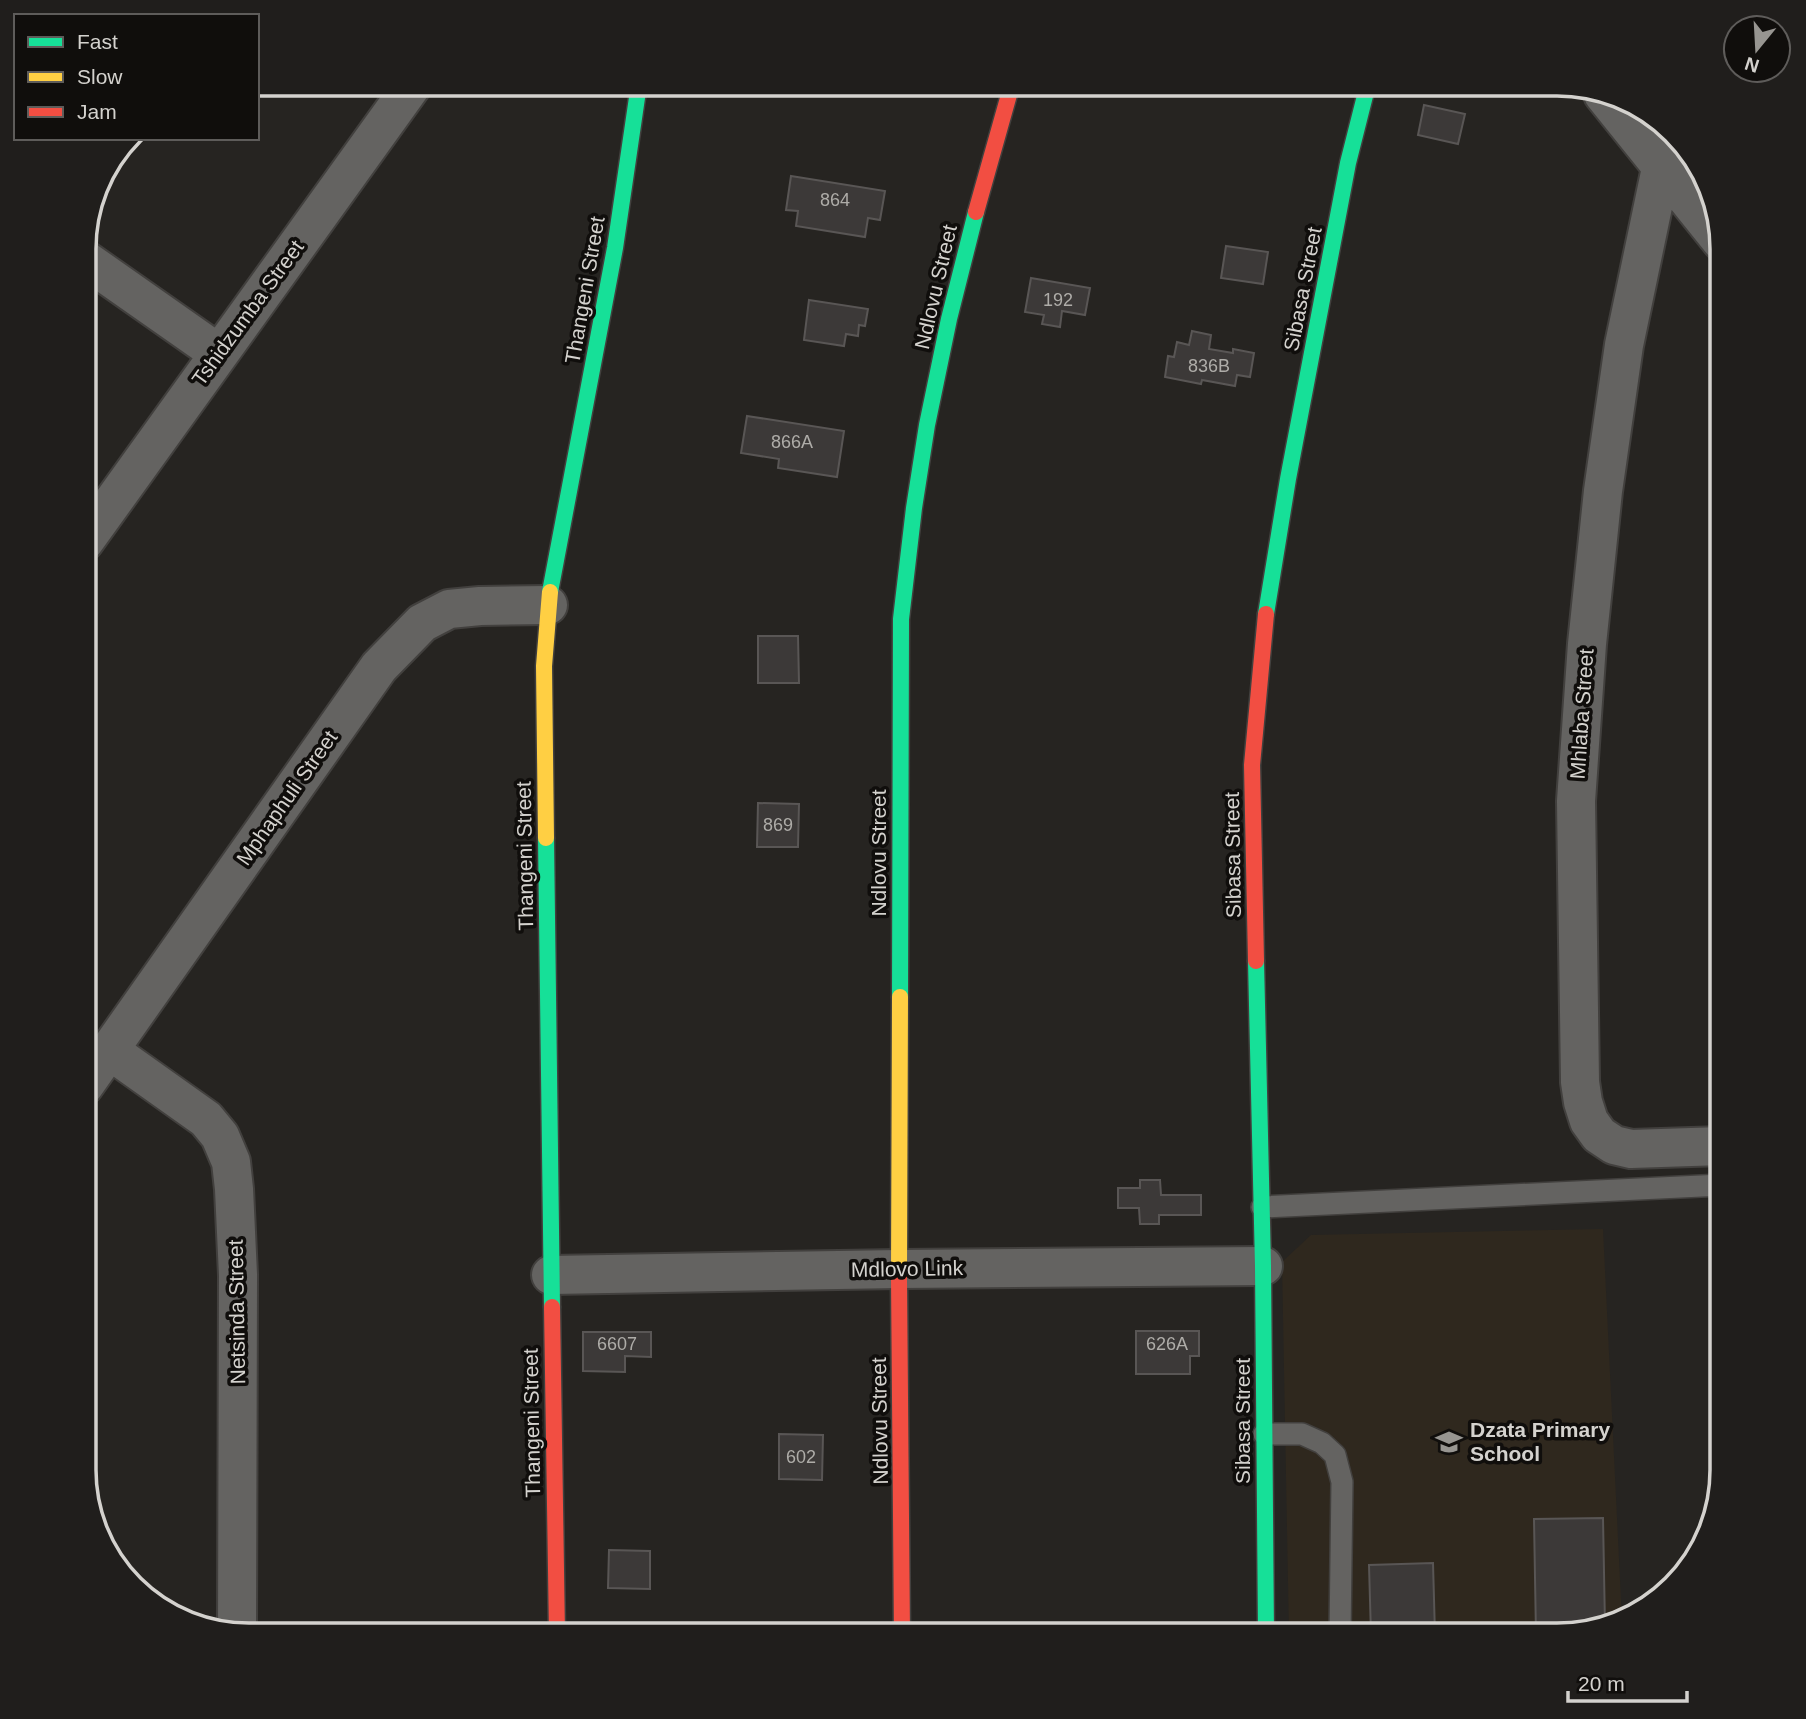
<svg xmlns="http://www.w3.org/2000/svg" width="1806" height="1719" font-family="Helvetica,sans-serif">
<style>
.built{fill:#2f281e}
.building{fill:#3c3938;stroke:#595655;stroke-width:2}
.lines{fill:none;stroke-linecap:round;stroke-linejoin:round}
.lane-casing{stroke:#42403e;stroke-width:24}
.street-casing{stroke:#42403e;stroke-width:42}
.fast-casing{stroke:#42403e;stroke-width:19}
.slow-casing{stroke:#42403e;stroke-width:19}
.jam-casing{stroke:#42403e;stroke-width:19}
.lane{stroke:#646361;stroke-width:21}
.street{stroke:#646361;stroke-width:38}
.fast{stroke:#16e098;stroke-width:16}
.slow{stroke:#ffcf43;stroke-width:16}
.jam{stroke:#f24e42;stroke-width:16}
.labels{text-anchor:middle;stroke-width:7;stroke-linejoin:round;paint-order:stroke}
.number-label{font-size:18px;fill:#aeaca8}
.street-label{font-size:21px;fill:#d4d2ce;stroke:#100e0c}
.poi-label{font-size:21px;font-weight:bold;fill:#d4d2ce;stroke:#100e0c;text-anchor:start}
.rim{fill:none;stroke:#d4d2ce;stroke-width:3.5}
</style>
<rect width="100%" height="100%" fill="#262421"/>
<!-- built -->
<path class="built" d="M1603,1229L1622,1621L1567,1635H1289L1282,1262L1311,1235Z"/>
<!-- building -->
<path class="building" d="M1424,105L1465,114L1458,144L1418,135Z
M791,176L885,191L880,220L868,218L865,237L796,226L798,211L786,210Z
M1226,246L1268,252L1263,284L1221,278Z
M1031,278L1090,288L1085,315L1062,311L1060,327L1042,324L1044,315L1025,312Z
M809,300L868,309L865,326L859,325L858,336L846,334L844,346L804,340Z
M1192,331L1211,335L1209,349L1233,353V349L1254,353L1250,377L1237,375L1235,386L1202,380L1201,384L1165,377L1168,356L1174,357L1177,342L1189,345Z
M747,416L844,431L837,477L778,468L779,459L741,453Z
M758,636H798L799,683H758Z
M758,803L799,804L798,847H757Z
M1140,1180H1160L1161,1195H1201V1215H1159V1224H1140L1139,1208H1118V1188H1140Z
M1136,1331H1199V1356H1190V1374H1136Z
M583,1332H651V1357L625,1356V1372L583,1371Z
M779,1434L823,1435L822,1480L779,1479Z
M1603,1518L1605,1626L1567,1635H1536L1534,1519Z
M609,1550L650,1551V1589L608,1588Z
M1433,1563L1435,1635H1371L1369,1565Z"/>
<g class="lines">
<defs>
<path id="lane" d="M1262,1207L1722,1185
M1264,1434H1302L1322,1443L1335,1455L1342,1482L1340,1635"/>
<path id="street" d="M1603,94L1722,242
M1661,168L1624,345L1603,491L1587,644L1576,801L1580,1082L1583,1102L1589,1121L1599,1135L1614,1145L1631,1149L1722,1146
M84,259L218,353
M84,542L413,84
M109,1050L206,1119L220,1136L231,1162L234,1189L238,1275L237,1633
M84,1086L379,667L422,623L449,609L480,606L548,605
M551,1275L899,1269L1263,1266"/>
<path id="fast" d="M550,592L615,248L639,84
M1266,614L1288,479L1348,163L1368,84
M546,838L552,1307
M1256,961L1263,1266L1266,1635
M900,997L901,619L914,508L927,425L949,319L976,212"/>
<path id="slow" d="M546,838L544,666L550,592
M899,1278L900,997"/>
<path id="jam" d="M976,212L1012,84
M1256,961L1252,765L1266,614
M899,1278L902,1635
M552,1307L557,1635"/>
</defs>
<!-- lane casing -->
<use href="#lane" class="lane-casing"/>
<!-- street casing -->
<use href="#street" class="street-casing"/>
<!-- fast casing -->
<use href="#fast" class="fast-casing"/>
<!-- slow casing -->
<use href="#slow" class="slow-casing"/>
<!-- jam casing -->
<use href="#jam" class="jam-casing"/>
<!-- lane -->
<use href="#lane" class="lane"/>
<!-- street -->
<use href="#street" class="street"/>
<!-- fast -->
<use href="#fast" class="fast"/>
<!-- slow -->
<use href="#slow" class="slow"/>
<!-- jam -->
<use href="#jam" class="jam"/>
</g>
<!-- icons -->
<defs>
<symbol id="school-bare" viewBox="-9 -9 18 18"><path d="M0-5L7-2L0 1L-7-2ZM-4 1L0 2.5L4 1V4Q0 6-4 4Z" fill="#979591" stroke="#100e0c" stroke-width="2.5" paint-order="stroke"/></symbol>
</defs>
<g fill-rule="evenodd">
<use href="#school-bare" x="1430" y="1423" width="38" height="38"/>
</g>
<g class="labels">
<!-- number labels -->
<g class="number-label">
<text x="835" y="206">864</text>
<text x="1058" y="306">192</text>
<text x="1209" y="372">836B</text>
<text x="792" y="448">866A</text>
<text x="778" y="831">869</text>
<text x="617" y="1350">6607</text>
<text x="1167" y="1350">626A</text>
<text x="801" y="1463">602</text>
</g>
<!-- street labels -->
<g class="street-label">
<text transform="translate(936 287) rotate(-77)" y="7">Ndlovu Street</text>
<text transform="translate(1303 289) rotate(-79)" y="7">Sibasa Street</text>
<text transform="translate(585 290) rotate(-80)" y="7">Thangeni Street</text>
<text transform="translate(248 313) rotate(-54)" y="7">Tshidzumba Street</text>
<text transform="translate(1582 714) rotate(-86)" y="7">Mhlaba Street</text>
<text transform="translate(287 798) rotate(-55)" y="7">Mphaphuli Street</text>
<text transform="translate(879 853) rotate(-90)" y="7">Ndlovu Street</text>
<text transform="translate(1233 855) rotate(-91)" y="7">Sibasa Street</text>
<text transform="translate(525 856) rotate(-91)" y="7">Thangeni Street</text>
<text transform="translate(907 1269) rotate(-1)" y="7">Mdlovo Link</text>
<text transform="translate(237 1312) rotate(-91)" y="7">Netsinda Street</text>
<text transform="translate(880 1421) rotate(-91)" y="7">Ndlovu Street</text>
<text transform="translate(1243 1421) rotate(-90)" y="7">Sibasa Street</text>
<text transform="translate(532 1423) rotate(-91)" y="7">Thangeni Street</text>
</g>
<!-- poi labels -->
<g class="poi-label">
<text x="1470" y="1437">Dzata Primary<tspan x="1470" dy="24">School</tspan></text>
</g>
</g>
<!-- crop -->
<path d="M0 0H1806V1719H0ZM249 96H1557A153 153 0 0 1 1710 249V1470A153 153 0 0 1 1557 1623H249A153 153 0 0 1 96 1470V249A153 153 0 0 1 249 96Z" fill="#201e1c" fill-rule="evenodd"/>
<path class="rim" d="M249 96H1557A153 153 0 0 1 1710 249V1470A153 153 0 0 1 1557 1623H249A153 153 0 0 1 96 1470V249A153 153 0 0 1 249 96Z"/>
<!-- legend -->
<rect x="14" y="14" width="245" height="126" fill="#100e0c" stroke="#5e5c5a" stroke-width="2"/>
<rect x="28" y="37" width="35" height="10" fill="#16e098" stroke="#5e5c5a" stroke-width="2"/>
<text x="77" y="49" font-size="21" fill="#d4d2ce">Fast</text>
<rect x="28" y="72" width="35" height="10" fill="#ffcf43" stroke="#5e5c5a" stroke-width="2"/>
<text x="77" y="84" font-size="21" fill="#d4d2ce">Slow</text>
<rect x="28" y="107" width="35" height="10" fill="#f24e42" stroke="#5e5c5a" stroke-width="2"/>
<text x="77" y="119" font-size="21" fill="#d4d2ce">Jam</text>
<!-- north arrow -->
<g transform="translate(1757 49) rotate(198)"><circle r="33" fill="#100e0c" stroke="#5e5c5a" stroke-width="2"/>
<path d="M0-5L12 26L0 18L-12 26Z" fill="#979591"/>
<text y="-10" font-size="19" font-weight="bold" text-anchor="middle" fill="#d4d2ce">N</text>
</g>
<!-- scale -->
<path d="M1568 1691v10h119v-10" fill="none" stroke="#d4d2ce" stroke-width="3.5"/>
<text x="1578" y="1691" font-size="21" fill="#d4d2ce" stroke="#100e0c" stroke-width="5" paint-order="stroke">20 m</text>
</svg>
